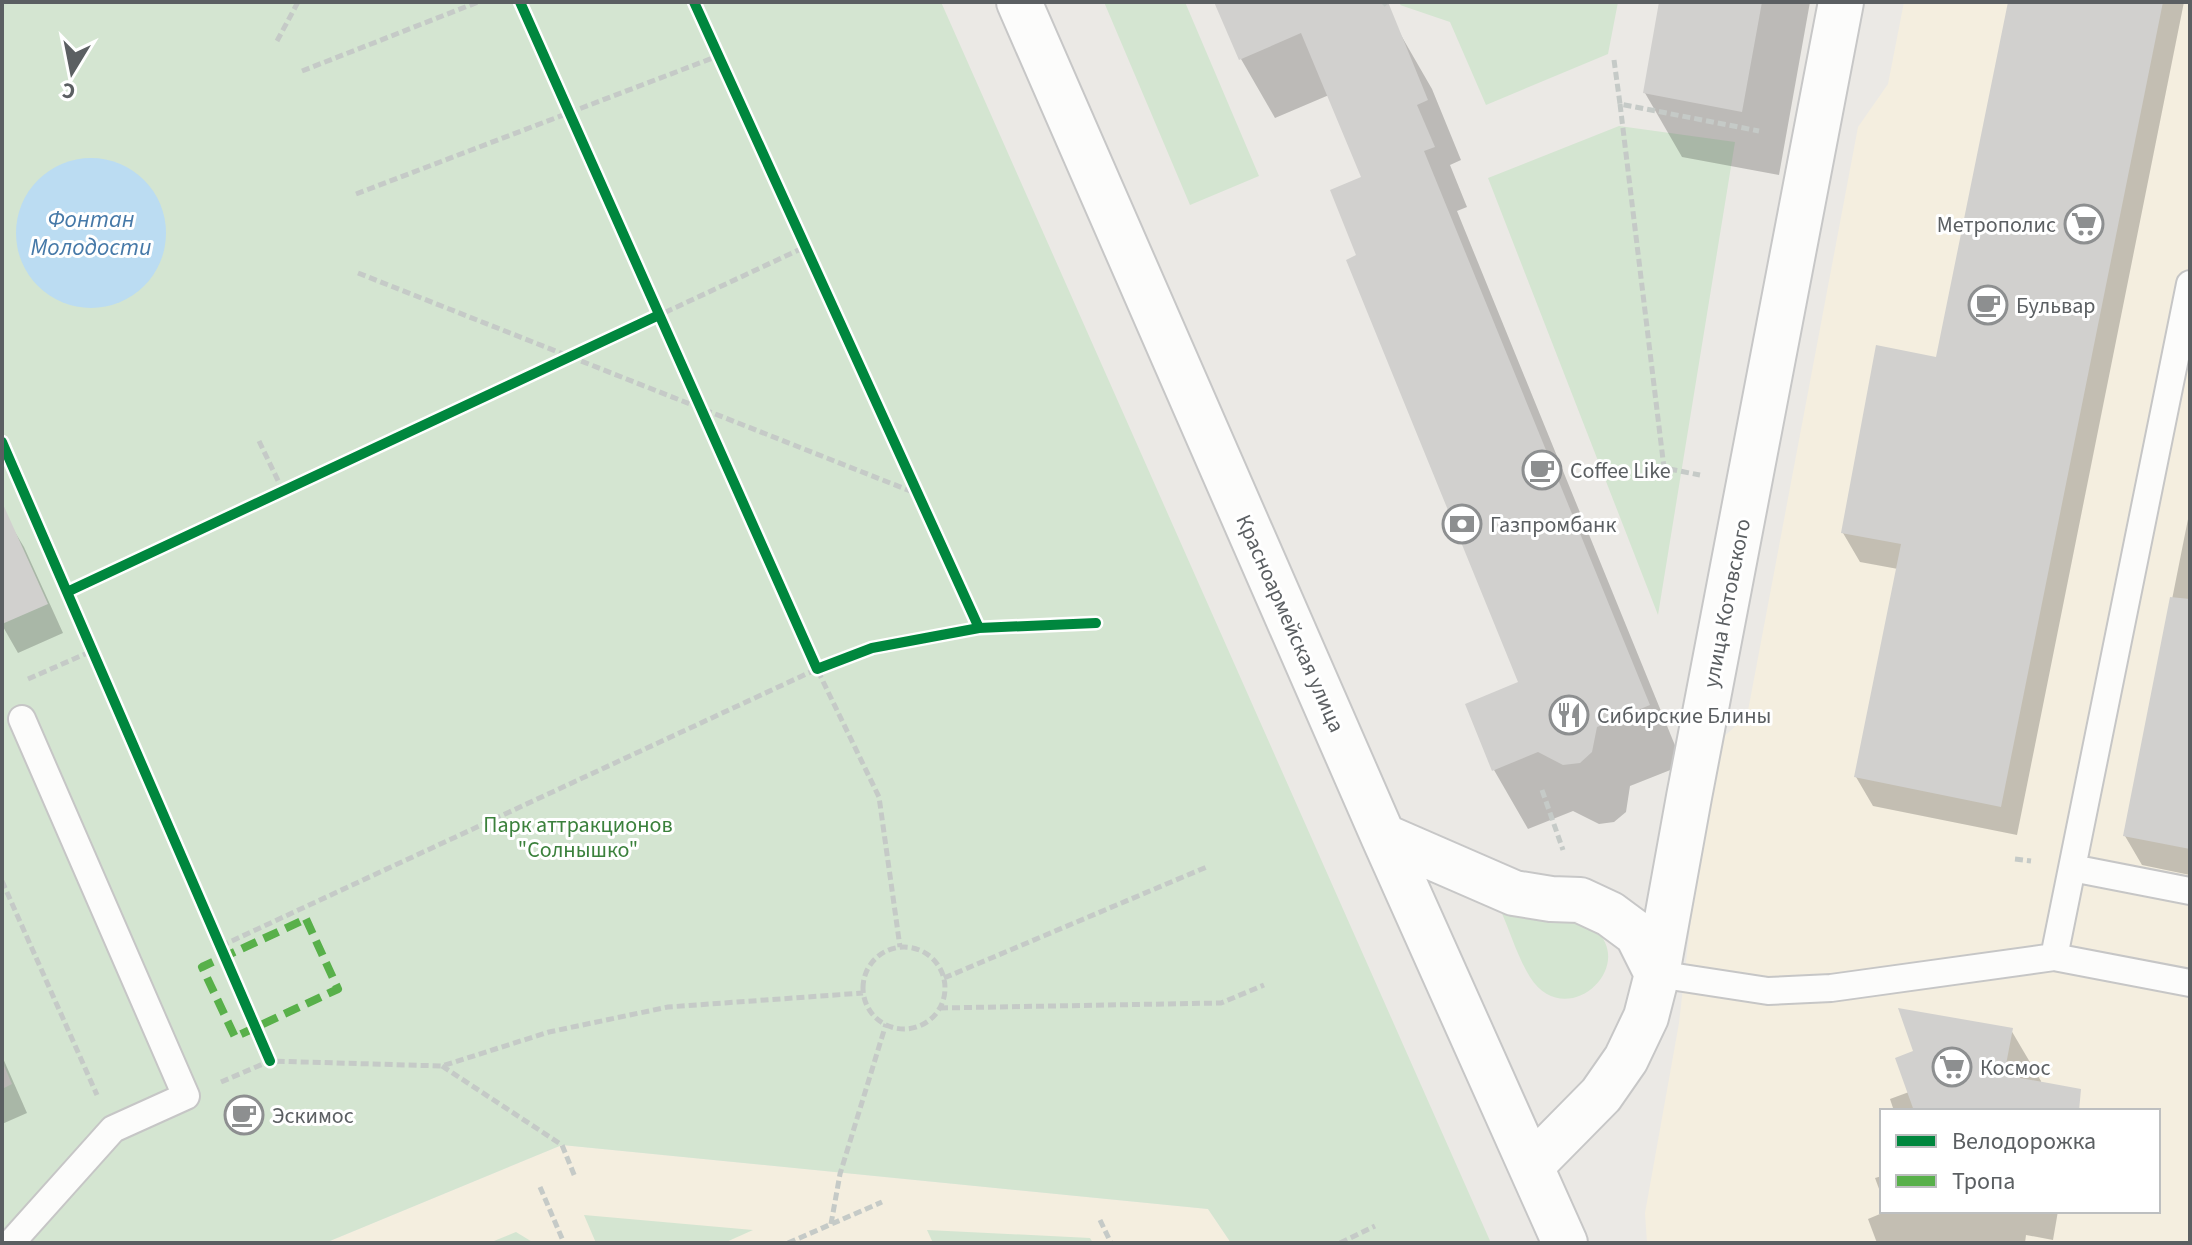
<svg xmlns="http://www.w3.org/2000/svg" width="2192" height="1245" font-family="'Source Sans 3',sans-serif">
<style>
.commercial{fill:#f4eedf;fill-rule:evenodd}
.green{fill:#d4e5d1}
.water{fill:#bbdcf2}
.shadow{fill:#0003}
.building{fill:#d1d0ce}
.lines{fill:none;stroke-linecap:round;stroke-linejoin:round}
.lane-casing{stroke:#c6c6c6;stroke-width:30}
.secondary-casing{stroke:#c7c7c7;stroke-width:48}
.path{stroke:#c5cac7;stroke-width:5;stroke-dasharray:8 4;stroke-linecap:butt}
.lane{stroke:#fcfcfb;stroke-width:26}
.secondary{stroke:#fcfcfb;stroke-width:44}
.quiet{stroke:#58b04a;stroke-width:8;stroke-dasharray:16 8;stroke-linecap:butt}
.cycleway-casing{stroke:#fff;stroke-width:15}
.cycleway{stroke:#00873e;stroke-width:10}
.labels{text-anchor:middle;stroke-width:6;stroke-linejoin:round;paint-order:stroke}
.poi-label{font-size:22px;fill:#5b5f62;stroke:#fff;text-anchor:start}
.street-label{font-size:22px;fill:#5b5f62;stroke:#fff}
.park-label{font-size:22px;fill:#3b813c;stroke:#fff}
.water-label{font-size:24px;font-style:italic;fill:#4679a8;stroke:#fff}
</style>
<rect width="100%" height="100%" fill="#ebe9e5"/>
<!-- commercial -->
<path class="commercial" d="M1904,2H2190V1243H1647L1645,1213L1679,1023L1694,892L1721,739L1747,716L1858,127L1888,84ZM1882,1111H2158V1211H1882Z
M562,1145L1208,1209L1231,1243H325Z"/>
<!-- green -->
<path class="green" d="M2,2H941L1491,1243H1231L1208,1209L562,1145L325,1243H2V1089L12,1084L2,1061Z
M1104,2H1185L1259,176L1190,205Z
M1402,2H1618L1608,54L1486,105L1450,22L1400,5Z
M1619,126L1735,142L1658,615L1488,178Z
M1500,909C1525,912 1576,912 1595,929C1638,968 1565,1033 1530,977C1517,956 1510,931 1500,909Z
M584,1215L753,1230L724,1243H596Z
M927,1230L1090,1238L1093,1243H933Z
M516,1232L534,1243H489Z"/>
<!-- water -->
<path class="water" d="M16 233a75 75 0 1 1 150 0a75 75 0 1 1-150 0Z"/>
<!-- shadow -->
<path class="shadow" d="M1216,2H1360L1398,30L1432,89L1461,160L1450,165L1467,207L1457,211L1683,765L1630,786L1626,812L1614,822L1599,824L1573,811L1528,829L1494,770L1521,683L1359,256L1363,179L1329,95L1275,118L1241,59Z
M1661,2H1810L1779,175L1682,157L1645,93Z
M2010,2H2184L2017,835L1873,806L1856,777L1898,569L1860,562L1843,533L1938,359Z
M2190,509V875L2142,865L2125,836Z
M7,519L24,547L63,633L18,653L2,625V521Z
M2011,1030L2041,1081L2035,1111H1894L1890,1099L1909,1092Z
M2,1056L27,1113L2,1124Z
M1882,1176V1197L1875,1178Z
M1887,1211H2058L2053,1240L2026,1235L2025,1243H1877L1868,1219Z"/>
<!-- building -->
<path class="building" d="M1214,2H1388L1428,100L1417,105L1435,147L1424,151L1650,705L1597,727L1592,752L1580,763L1563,765L1538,752L1492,771L1465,704L1518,682L1346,260L1356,255L1330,190L1361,177L1301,33L1239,60Z
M1659,2H1762L1742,112L1643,93Z
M2008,2H2163L2001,807L1854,777L1901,544L1841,533L1876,345L1936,357Z
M2,502L48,604L2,624Z
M2170,597L2190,599V849L2123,836Z
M1898,1008L2013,1028L2004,1075L2081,1089L2079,1111H1914L1895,1058L1913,1051Z"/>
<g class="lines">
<defs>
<path id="lane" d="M2072,868L2190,891
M2054,957L2190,284
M1657,974L1768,991L1831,988L2054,957L2190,983
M11,1243L113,1129L186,1096L22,719"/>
<path id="secondary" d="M1019,2L1383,836L1565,1243
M1383,836L1514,893L1551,899L1580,900L1610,914L1637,934L1657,974
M1531,1166L1601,1095L1626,1059L1646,1017L1657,974L1689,797L1841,2"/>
</defs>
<!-- lane casing -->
<use href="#lane" class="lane-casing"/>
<!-- secondary casing -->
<use href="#secondary" class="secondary-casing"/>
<!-- path -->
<path class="path" d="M520,2L817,669L879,797L900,947
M694,2L979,628
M1383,5L1386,2
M277,41L298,2
M1614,60L1620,104L1759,131
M302,71L478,2
M1620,104L1664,468L1700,475
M356,194L718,56
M358,273L918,494
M259,441L283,491
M2,442L270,1061
M67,592L805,247
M28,679L92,651
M1542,790L1563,850
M2015,859L2031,861
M2,881L97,1095
M221,946L817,669L872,648L979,628L1096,623
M863 988a41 41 0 1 1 82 0a41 41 0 1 1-82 0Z
M944,978L1209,866
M940,1008L1221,1003L1264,985
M442,1066L562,1145L575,1177
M221,1082L270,1061L442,1066L549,1032L668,1007L863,993
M540,1187L564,1243
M1100,1220L1111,1243
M831,1224L840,1174L886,1024
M788,1243L882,1202
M1340,1243L1375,1226"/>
<!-- lane -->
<use href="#lane" class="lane"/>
<!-- secondary -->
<use href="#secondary" class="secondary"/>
<!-- quiet -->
<path class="quiet" d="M306,919L338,989L235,1037L202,967Z"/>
<defs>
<path id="cycleway" d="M520,2L817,669L872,648L979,628L1096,623
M694,2L979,628
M2,442L270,1061
M67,592L659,315"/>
</defs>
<!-- cycleway casing -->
<use href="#cycleway" class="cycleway-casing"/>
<!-- cycleway -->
<use href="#cycleway" class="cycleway"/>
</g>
<!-- icons -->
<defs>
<symbol id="supermarket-ring" viewBox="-11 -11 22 22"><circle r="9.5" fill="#fff" stroke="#8d8f90" stroke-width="1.5"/><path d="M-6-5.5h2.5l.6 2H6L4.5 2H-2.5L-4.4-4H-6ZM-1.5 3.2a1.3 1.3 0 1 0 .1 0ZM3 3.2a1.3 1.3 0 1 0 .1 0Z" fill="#8d8f90"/></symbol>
<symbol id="cafe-ring" viewBox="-11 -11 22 22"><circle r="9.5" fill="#fff" stroke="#8d8f90" stroke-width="1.5"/><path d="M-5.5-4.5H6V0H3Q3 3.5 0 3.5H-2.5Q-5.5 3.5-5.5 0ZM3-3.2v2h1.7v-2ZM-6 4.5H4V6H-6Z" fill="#8d8f90"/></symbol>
<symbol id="bank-ring" viewBox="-11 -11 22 22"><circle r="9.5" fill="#fff" stroke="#8d8f90" stroke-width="1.5"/><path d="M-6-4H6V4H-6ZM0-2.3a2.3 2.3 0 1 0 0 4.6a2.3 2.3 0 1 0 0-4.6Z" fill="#8d8f90"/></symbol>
<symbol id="restaurant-ring" viewBox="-11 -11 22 22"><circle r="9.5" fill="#fff" stroke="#8d8f90" stroke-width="1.5"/><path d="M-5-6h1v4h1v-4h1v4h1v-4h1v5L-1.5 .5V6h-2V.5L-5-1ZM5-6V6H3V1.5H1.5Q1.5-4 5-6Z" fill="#8d8f90"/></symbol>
</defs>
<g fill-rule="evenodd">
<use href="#supermarket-ring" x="2062" y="202" width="44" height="44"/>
<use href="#cafe-ring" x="1966" y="283" width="44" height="44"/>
<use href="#cafe-ring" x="1520" y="448" width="44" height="44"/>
<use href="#bank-ring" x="1440" y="502" width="44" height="44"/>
<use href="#restaurant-ring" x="1547" y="693" width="44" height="44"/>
<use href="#supermarket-ring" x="1930" y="1045" width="44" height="44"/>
<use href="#cafe-ring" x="222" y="1093" width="44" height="44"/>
</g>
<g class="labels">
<!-- poi labels -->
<g class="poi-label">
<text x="2056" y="232" text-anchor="end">Метрополис</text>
<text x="2016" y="313">Бульвар</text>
<text x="1570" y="478">Coffee Like</text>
<text x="1490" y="532">Газпромбанк</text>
<text x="1597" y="723">Сибирские Блины</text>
<text x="1980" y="1075">Космос</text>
<text x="272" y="1123">Эскимос</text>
</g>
<!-- street labels -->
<g class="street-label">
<text transform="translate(1726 603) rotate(-79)" y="8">улица Котовского</text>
<text transform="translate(1291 623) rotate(66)" y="8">Красноармейская улица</text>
</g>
<!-- park labels -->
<g class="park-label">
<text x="578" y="832">Парк аттракционов<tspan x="578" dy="25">"Солнышко"</tspan></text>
</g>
<!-- water labels -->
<g class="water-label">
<text x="91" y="227">Фонтан<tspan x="91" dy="28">Молодости</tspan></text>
</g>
</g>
<!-- border -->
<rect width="2192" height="1245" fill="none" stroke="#5b5f62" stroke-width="8"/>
<!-- legend -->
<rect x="1880" y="1109" width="280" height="104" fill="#ffffff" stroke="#bdbfc0" stroke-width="2"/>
<rect x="1896" y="1135" width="40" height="12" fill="#00873e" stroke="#bdbfc0" stroke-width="2"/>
<text x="1952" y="1149" font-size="24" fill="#5b5f62">Велодорожка</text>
<rect x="1896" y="1175" width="40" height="12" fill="#58b04a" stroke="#bdbfc0" stroke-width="2"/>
<text x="1952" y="1189" font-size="24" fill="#5b5f62">Тропа</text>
<!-- north arrow -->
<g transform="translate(72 72) rotate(190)" stroke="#ffffff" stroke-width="6" paint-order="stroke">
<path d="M0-6L14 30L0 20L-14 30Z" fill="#5b5f62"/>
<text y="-12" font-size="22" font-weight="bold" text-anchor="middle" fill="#5b5f62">С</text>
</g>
</svg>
